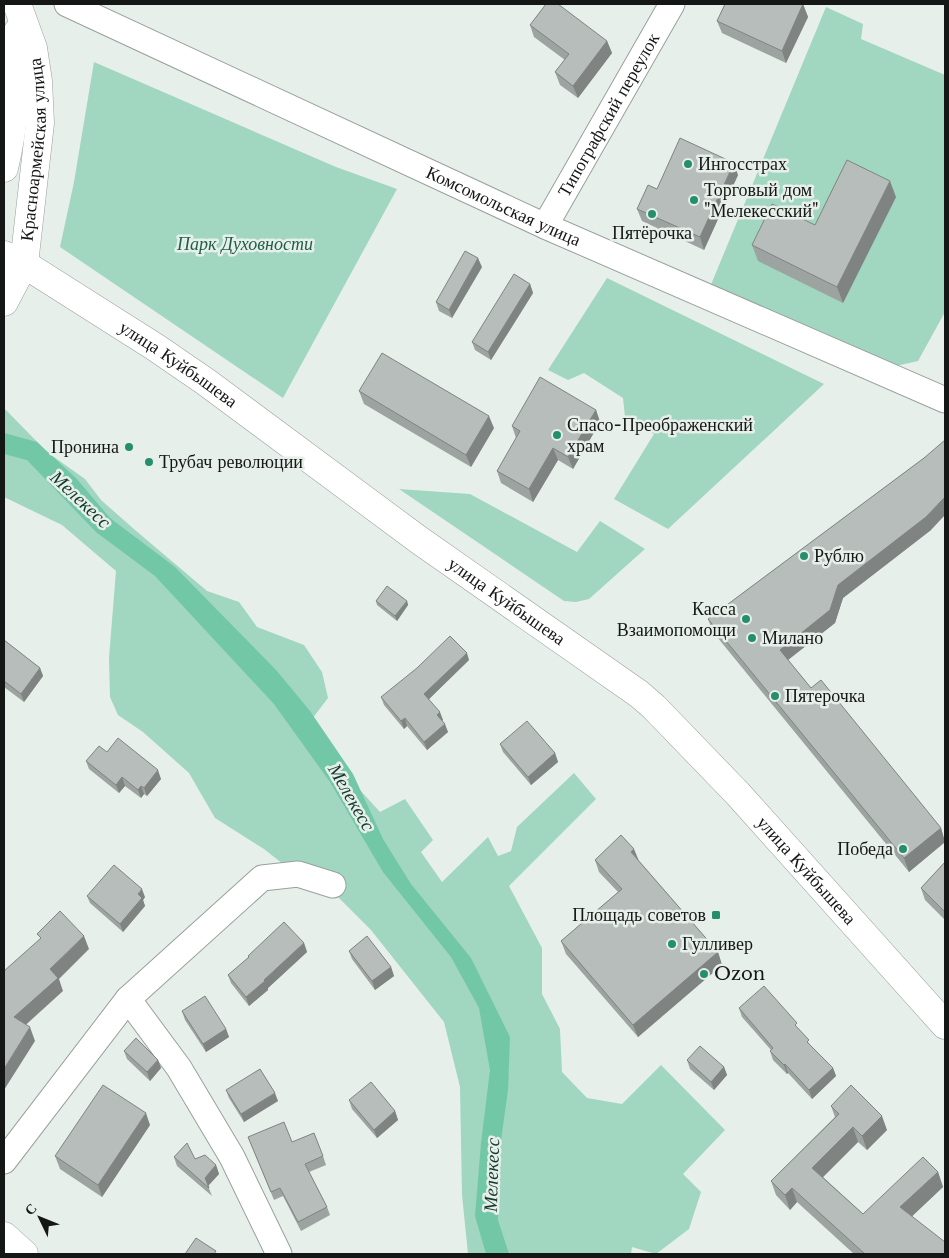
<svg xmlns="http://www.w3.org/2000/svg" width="949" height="1258" font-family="'Libre Baskerville',serif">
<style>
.green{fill:#a1d6c0}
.water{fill:#72c7a6}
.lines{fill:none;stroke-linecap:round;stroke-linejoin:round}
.street-casing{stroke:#99a09d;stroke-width:27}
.secondary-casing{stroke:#99a09d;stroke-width:29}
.street{stroke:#fff;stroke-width:25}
.secondary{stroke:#fff;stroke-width:28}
.wall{fill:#9da3a0}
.shaded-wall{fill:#7f8482}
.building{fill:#b6bdba;stroke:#7f8482}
.poi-dot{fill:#258f6d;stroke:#e7efeb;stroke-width:2}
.labels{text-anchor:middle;stroke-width:5;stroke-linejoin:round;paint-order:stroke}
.street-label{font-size:18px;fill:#141715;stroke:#e7efeb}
.poi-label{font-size:18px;fill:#141715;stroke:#e7efeb;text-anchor:start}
.park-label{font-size:18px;font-style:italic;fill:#1d5f48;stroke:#e7efeb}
.water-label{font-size:19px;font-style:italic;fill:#12392b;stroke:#e7efeb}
</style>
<rect width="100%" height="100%" fill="#e7efeb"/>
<!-- green -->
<path class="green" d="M826,7L863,24L861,39L945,75V312L918,361L891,367L710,287Z
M94,62L336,167L397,189L283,398L60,247L74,182Z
M607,278L824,384L668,529L614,499L654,434L625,417L623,398L584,373L568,380L548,370Z
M4,408L47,452L85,479L101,500L135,530L207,591L239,602L257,627L304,645L322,672L328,698L312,719L339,767L380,812L405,799L433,840L421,852L442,882L488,837L498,856L511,851L517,827L574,773L596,799L509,886L542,948V994L560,1029L562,1072L587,1098L622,1104L661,1065L725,1130L683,1174L701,1192L689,1229L656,1254L632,1247L631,1254H595L592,1253V1254H468L462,1195L460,1087L444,1022L371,930L323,882L283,864L264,849L215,818L189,773L143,732L118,715L110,697L109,658L116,571L62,525L4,497Z
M399,489L470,494L577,552L600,521L645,549L589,599L576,602L564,601Z"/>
<!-- water -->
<path class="water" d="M4,433L37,442L76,478L110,518L175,567L277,671L310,711L353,774L383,839L411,884L471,958L510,1037L508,1090L498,1162V1220L509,1254H486L475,1216L481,1143L490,1070L479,1008L451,957L383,872L330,782L274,704L155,576L96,532L27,460L4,454Z"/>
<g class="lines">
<defs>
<g id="street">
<path id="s1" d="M67,4L545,226L945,400"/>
<path id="s2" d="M545,226L672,4"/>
<path d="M4,1161L128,999"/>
<path d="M279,1254L232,1157L179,1068L128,999L262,878L298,874L333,885"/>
</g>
<g id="secondary">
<path d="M4,168C15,124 17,76 18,31"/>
<path id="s3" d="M4,255L24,264L155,347L206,382L419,540L639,694L654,707L738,794L945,1025"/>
<path id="s4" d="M4,302L24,264L40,123L38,81L33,48L17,4"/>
<path d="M4,1236L24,1254"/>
</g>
</defs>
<!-- street casing -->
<use href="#street" class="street-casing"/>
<!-- secondary casing -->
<use href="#secondary" class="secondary-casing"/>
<!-- street -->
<use href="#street" class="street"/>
<!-- secondary -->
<use href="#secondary" class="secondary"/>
</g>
<!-- wall -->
<path class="wall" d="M803,4L808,17L786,63L722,33L717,21Z
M530,25L607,41L612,53L578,98L560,85L555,72L565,60L534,37Z
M738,175L704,250L642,221L637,209L657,189Z
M896,197L843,303L758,261L752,245L815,225Z
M482,267L452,318L439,311L436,302Z
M530,284L533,293L491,360L475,350L472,342Z
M359,391L494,428L471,467L364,404Z
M596,410L600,422L573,469L558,460L533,502L501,483L497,471L516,438L512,426Z
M924,458L931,530L843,598L835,623L788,660L811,688L941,828L945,842L909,872L713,632L708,619Z
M376,601H407L408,605L397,621L377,605Z
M4,640L40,668L43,676L24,702L4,687Z
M469,660L429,699L443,720L442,721L448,732L427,750L407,726L404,729L384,705L381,697Z
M500,744L555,753L558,762L531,785L503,752Z
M107,752L161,779L147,796L144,794L141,798L125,786L119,793L89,769L86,761Z
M595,860L639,861L718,952L722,965L638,1037L566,954L561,941L618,892L599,872Z
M945,862V920L925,900L921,888Z
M87,896L145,897L143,900L145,906L123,932L90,903Z
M304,943L307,952L268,988V990L249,1006L231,983L228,975L249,957L248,956Z
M349,951L391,967L394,976L375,990L352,959Z
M739,1008L799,1030L811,1046L833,1068L836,1076L812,1099L788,1073L787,1074L773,1060L770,1051L771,1050L742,1017Z
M182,1011L226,1029L229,1037L206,1052L185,1020Z
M124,1051L158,1060L161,1068L150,1081L127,1059Z
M687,1060L724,1067L727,1075L714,1090L690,1069Z
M226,1090L278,1101L244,1122L229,1098Z
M349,1100L395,1111L398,1120L377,1138L352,1109Z
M831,1106L887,1130L867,1150L858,1142L823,1177L863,1214L938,1172L943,1187L912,1216L945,1254H854L797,1202L790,1210L776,1195L771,1181L835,1117Z
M150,1125L102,1197L60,1169L55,1156Z
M248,1137L292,1142L323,1156L326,1165L309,1172L327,1207L330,1215L301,1231L283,1196L274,1200Z
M174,1157L195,1159L216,1165L219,1174L208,1186L212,1196L177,1166Z"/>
<!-- shaded-wall -->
<path class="shaded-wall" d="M803,4L808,17L786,63L782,51Z
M607,41L612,53L578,98L573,86Z
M734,163L738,175L704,250L700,237Z
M890,181L896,197L843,303L837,287Z
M478,258L482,267L452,318L449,310Z
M530,284L533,293L491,360L488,352Z
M596,410L600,422L573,469L568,457Z
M489,416L494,428L471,467L466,455Z
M553,448L558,460L533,502L529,489Z
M945,497V515L931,530L843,598L835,623L784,663L780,650L838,585Z
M407,601L408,605L397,621L395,616Z
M467,653L469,660L427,701L424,694Z
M40,668L43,676L24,702L21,694Z
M440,712L443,720L440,723L437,715Z
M405,718L407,726L404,729L401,721Z
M445,724L448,732L427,750L424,742Z
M555,753L558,762L531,785L528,777Z
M158,770L161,779L147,796L144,788Z
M122,777L125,786L119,793L116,785Z
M141,786L144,794L141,798L138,790Z
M941,828L945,842L909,872L904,858Z
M634,849L639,861L631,852Z
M142,889L145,897L143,900L145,906L123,932L120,924L138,894Z
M84,936L89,949L59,979L63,991L19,1031L14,1017L50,969Z
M304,943L307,952L268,988V990L249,1006L246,997Z
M718,952L722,965L638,1037L633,1025Z
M391,967L394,976L375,990L372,981Z
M30,1027L35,1041L4,1090V1069Z
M226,1029L229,1037L206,1052L203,1044Z
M158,1060L161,1068L150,1081L147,1072Z
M785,1064L788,1073L787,1074L784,1065Z
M724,1067L727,1075L714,1090L711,1082Z
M833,1068L836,1076L812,1099L809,1090Z
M275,1093L278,1101L244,1122L241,1114Z
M395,1111L398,1120L377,1138L374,1130Z
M146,1113L150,1125L102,1197L98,1185Z
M882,1116L887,1130L867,1150L862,1136Z
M853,1127L858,1142L818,1182L812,1168Z
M216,1165L219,1174L208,1186L205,1178Z
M938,1172L943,1187L906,1222L900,1207Z
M792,1188L797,1202L790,1210L785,1195Z"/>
<!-- building -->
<path class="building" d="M546,4H558L607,41L573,86L555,72L569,54L530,25Z
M725,4H803L782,51L717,21Z
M680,138L734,163L700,237L637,209L648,185L657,189Z
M847,160L890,181L837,287L752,245L772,204L815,225Z
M465,251L478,258L449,310L436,302Z
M514,274L530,284L488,352L472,342Z
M382,353L489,416L466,455L359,391Z
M540,377L596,410L568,457L553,448L529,489L497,471L520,431L512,426Z
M945,440V497L926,517L838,585L830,610L780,650L811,688L821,680L941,828L904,858L708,619L924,458Z
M387,586L407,601L395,616L376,601Z
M450,636L467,653L424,694L440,712L437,715L445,724L424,742L405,718L401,721L381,697L417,668Z
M4,640L40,668L21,694L4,681Z
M527,721L555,753L528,777L500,744Z
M118,738L158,770L144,788L141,786L138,790L122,777L116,785L86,761L99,746L107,752Z
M621,835L634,849L631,852L718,952L633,1025L561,941L622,889L595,860Z
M945,862V912L921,888Z
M114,865L142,889L138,894L142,898L120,924L87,896Z
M60,911L84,936L50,969L58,978L14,1017L30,1027L4,1069V971L41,938L37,934Z
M284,922L304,943L264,980L265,981L246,997L228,975L249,957L248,956Z
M367,936L391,967L372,981L349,951Z
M764,986L797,1023L795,1025L809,1040L807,1042L833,1068L809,1090L785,1064L784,1065L770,1051L773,1048L739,1008Z
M205,996L226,1029L203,1044L182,1011Z
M136,1038L158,1060L147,1072L124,1051Z
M700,1046L724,1067L711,1082L687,1060Z
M260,1069L275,1093L241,1114L226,1090Z
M371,1082L395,1111L374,1130L349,1100Z
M103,1085L146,1113L98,1185L55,1156Z
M851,1085L882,1116L862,1136L853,1127L812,1168L863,1214L923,1157L938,1172L900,1207L945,1242V1254H865L792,1188L785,1195L771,1181L839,1114L831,1106Z
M284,1122L292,1142L314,1133L323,1156L305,1164L327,1207L298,1222L280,1188L271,1192L248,1137Z
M187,1143L195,1159L205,1155L216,1165L205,1178L209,1188L174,1157Z
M196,1238L216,1251L214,1254H185Z"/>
<!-- markers -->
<g class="poi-dot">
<circle cx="688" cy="164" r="5"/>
<circle cx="694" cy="200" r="5"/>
<circle cx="652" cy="214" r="5"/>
<circle cx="557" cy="435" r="5"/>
<circle cx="129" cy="447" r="5"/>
<circle cx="149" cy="462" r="5"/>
<circle cx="804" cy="556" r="5"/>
<circle cx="746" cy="619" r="5"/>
<circle cx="752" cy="638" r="5"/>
<circle cx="775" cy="696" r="5"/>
<circle cx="903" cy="849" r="5"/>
<rect x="711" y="910" width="10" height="10" rx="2.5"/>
<circle cx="672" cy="944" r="5"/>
<circle cx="704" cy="974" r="5"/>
</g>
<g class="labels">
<!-- street labels -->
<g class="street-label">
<text dy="6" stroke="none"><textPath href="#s2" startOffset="128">Типографский переулок</textPath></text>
<text dy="6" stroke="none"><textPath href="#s4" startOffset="158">Красноармейская улица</textPath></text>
<text dy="6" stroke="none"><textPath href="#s1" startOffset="481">Комсомольская улица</textPath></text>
<text dy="6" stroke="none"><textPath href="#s3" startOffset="206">улица Куйбышева</textPath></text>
<text dy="6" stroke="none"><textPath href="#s3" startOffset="611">улица Куйбышева</textPath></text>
<text dy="6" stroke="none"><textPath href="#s3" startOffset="1016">улица Куйбышева</textPath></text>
</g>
<!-- poi labels -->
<g class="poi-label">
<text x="698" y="170">Ингосстрах</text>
<text x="704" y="196">Торговый дом<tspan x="704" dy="21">"Мелекесский"</tspan></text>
<text x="652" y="239" text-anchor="middle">Пятёрочка</text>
<text x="567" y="431">Спасо-Преображенский<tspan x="567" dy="21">храм</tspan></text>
<text x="119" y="453" text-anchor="end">Пронина</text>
<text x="159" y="468">Трубач революции</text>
<text x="814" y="562">Рублю</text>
<text x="736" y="615" text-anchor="end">Касса<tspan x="736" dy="21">Взаимопомощи</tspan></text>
<text x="762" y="644">Милано</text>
<text x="785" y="702">Пятерочка</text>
<text x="893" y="855" text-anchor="end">Победа</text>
<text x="706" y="921" text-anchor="end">Площадь советов</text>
<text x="682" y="950">Гулливер</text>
<text x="714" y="980">Ozon</text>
</g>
<!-- park labels -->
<g class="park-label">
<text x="245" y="250">Парк Духовности</text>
</g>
<!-- water labels -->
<g class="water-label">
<text transform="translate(81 499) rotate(43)" y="7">Мелекесс</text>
<text transform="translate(352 797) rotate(60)" y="7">Мелекесс</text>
<text transform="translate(491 1175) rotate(-88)" y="7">Мелекесс</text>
</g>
</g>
<!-- border -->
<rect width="949" height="1258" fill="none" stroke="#141715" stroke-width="10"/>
<!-- north arrow -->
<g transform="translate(40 1218) rotate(313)" stroke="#e7efeb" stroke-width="4" paint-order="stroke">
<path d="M0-4L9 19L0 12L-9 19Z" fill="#141715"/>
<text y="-8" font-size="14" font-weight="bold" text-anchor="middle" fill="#141715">С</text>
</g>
</svg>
